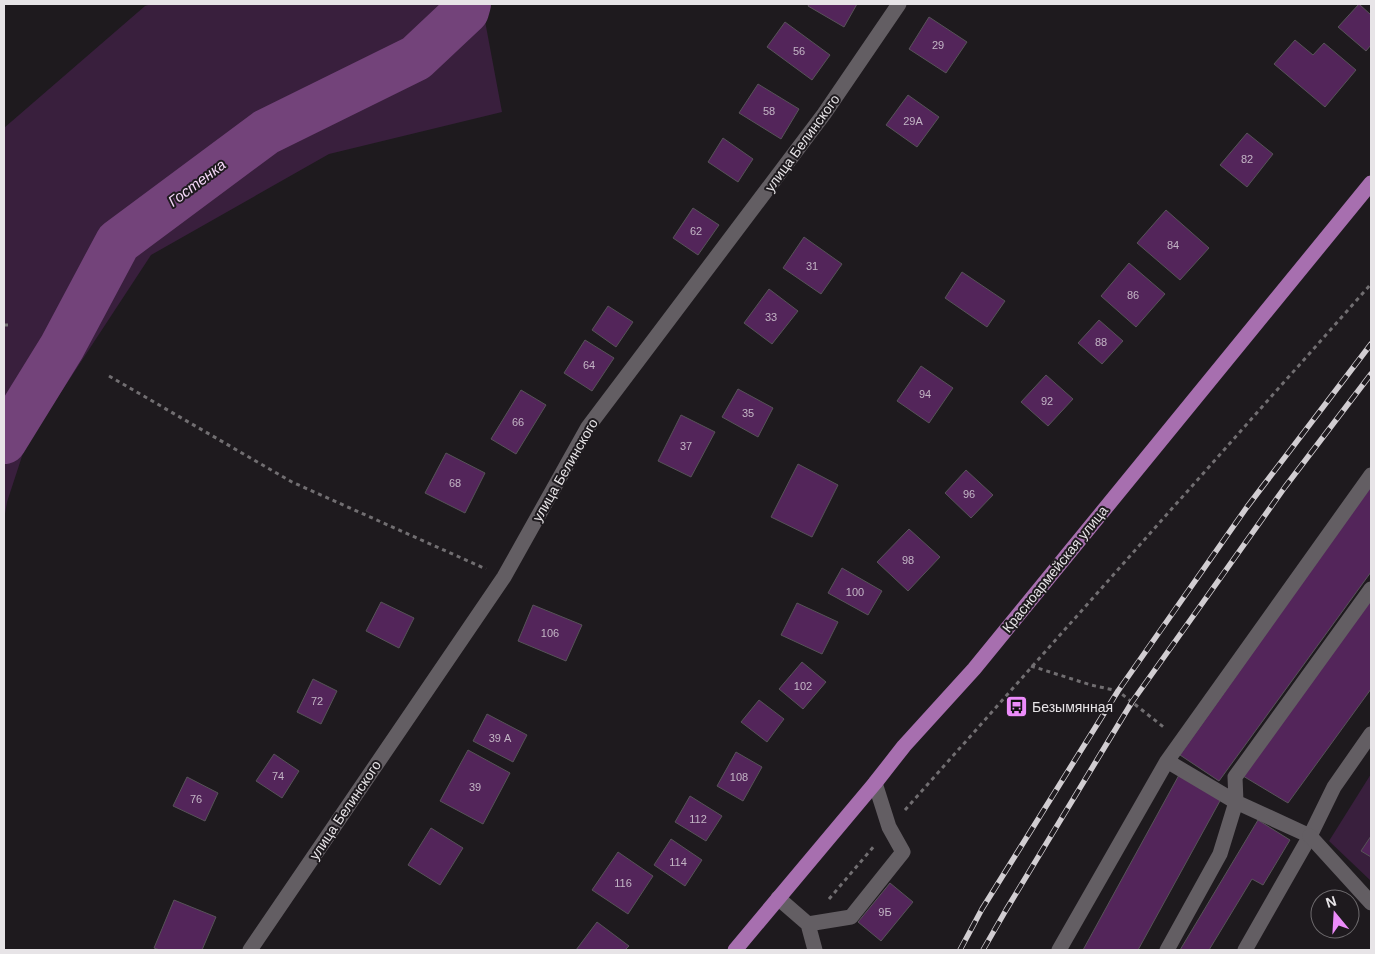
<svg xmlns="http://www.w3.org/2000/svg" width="1375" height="954" font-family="Arial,sans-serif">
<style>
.green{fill:#391f3d}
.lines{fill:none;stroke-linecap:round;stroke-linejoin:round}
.river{stroke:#73437a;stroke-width:46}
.building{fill:#53255a;stroke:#575358}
.path{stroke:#716e71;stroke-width:3;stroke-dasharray:4 4;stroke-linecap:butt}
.lane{stroke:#635e63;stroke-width:15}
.street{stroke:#635e63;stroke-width:15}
.primary{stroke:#a76faf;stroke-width:15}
.rail-casing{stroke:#d1cdd1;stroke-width:5.5}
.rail{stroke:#1e1a1e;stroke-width:4;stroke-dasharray:11;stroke-linecap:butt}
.labels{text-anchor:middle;stroke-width:4;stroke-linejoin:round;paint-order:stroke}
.number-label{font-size:11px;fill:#c2b4c4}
.street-label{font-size:14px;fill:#e7e4e7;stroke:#1e1a1e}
.poi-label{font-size:14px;fill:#e7e4e7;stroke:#1e1a1e;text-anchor:start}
.water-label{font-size:15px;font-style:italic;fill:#f4d7f7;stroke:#1e1a1e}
</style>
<rect width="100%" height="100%" fill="#1e1a1e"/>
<!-- green -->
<path class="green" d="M151,4H490L485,21L502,112L329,154L151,255L25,447L7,502L4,520V128L145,6Z
M1371,774V881L1329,841Z"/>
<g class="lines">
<!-- river -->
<path class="river" d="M4,441L62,347L118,242L266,132L416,58L466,11L468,4"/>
</g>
<!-- building -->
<path class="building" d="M809,4H857L844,27L808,6Z
M1359,4L1371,15V45L1366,51L1338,27Z
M929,17L967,42L946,73L909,49Z
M785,22L830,55L812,80L767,47Z
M1295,40L1313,55L1324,43L1356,70L1325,107L1274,64Z
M758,84L799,109L781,139L739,113Z
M908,95L939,117L917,147L886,125Z
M1247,133L1273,154L1247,187L1220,165Z
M723,138L753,159L738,182L708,162Z
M693,208L719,225L698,255L673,238Z
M1166,210L1209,248L1180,280L1137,243Z
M804,237L842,264L821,294L783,268Z
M1129,263L1165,294L1136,327L1101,296Z
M962,272L1005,301L987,327L945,298Z
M769,289L798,311L772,344L744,323Z
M608,306L633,322L616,347L592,330Z
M1099,320L1123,341L1102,364L1078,343Z
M585,340L614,358L592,391L564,373Z
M921,366L953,388L929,423L897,401Z
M1046,375L1073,399L1048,426L1021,402Z
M738,389L773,408L758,437L722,417Z
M521,390L546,405L516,454L491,439Z
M681,415L715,432L691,477L658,461Z
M446,453L485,473L465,513L425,493Z
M798,464L838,485L812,537L771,517Z
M966,470L993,495L971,518L945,493Z
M1371,485V572L1219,781L1180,755Z
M909,529L940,557L908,591L877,562Z
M842,568L882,591L868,615L828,593Z
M1371,600V689L1288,803L1243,776Z
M381,602L414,618L399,648L366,631Z
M797,603L838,622L822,654L781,635Z
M533,605L582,625L566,661L518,641Z
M802,662L826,682L803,709L779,689Z
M313,679L337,691L321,724L297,712Z
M759,700L784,719L767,742L741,722Z
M487,714L527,735L513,762L473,741Z
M468,750L510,773L483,824L440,801Z
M736,752L762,767L743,801L717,786Z
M274,754L299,771L282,798L256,781Z
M1179,775L1221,799L1138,950H1083Z
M187,777L218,793L205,821L173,806Z
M690,796L722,816L706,841L675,822Z
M1258,820L1290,840L1263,885L1252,879L1209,950H1180Z
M431,828L463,848L440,885L408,865Z
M1371,836V857L1361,851Z
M671,839L702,860L685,886L654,865Z
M618,852L653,876L628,914L592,890Z
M890,883L913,902L881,941L858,922Z
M174,900L216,917L202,950H160L154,948Z
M597,922L629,946L625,950H576Z"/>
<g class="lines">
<!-- path -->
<path class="path" d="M4,325H8
M109,376L292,482L486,569
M1031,666L1091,685L1118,691L1166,729
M905,810L1371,284
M829,899L875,845"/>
<!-- lane -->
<path class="lane" d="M1167,761L1371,475
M778,898L808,924L815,950
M808,924L851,917L903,852L889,827L875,783
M1059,950L1167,761L1236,802L1310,836
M1167,950L1220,854L1236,802L1235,777L1371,589
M1245,950L1310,836L1334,787L1371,734"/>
<!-- street -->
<path class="street" d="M1310,836L1371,903
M250,950L504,577L588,427L824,114L899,4"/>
<!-- primary -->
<path class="primary" d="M735,950L875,783L904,746L974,669L1371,183"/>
<defs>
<path id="rail" d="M960,950L982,909L1118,691L1247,507L1371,344
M983,950L1006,910L1132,702L1285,487L1371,374"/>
</defs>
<!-- rail casing -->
<use href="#rail" class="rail-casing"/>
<!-- rail -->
<use href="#rail" class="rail"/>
</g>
<!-- icons -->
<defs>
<symbol id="bus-square" viewBox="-11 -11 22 22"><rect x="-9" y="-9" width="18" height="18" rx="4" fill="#ec8cfa" stroke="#1e1a1e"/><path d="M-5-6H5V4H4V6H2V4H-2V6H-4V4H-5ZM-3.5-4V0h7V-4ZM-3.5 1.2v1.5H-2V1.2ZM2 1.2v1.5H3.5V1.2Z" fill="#111"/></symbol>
</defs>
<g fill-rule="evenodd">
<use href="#bus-square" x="1004" y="694" width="25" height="25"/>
</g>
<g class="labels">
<!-- number labels -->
<g class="number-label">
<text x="938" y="49">29</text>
<text x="799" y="55">56</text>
<text x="769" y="115">58</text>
<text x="913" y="125">29А</text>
<text x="1247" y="163">82</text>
<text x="696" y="235">62</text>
<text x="1173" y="249">84</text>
<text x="812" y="270">31</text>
<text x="1133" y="299">86</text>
<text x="771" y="321">33</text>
<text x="1101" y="346">88</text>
<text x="589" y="369">64</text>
<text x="925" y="398">94</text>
<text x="1047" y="405">92</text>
<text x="748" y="417">35</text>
<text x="518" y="426">66</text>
<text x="686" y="450">37</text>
<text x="455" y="487">68</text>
<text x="969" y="498">96</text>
<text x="908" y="564">98</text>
<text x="855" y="596">100</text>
<text x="550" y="637">106</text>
<text x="803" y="690">102</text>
<text x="317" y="705">72</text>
<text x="500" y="742">39 А</text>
<text x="278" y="780">74</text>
<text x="739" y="781">108</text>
<text x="475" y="791">39</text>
<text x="196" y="803">76</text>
<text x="698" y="823">112</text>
<text x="678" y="866">114</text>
<text x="623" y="887">116</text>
<text x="885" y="916">9Б</text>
</g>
<!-- street labels -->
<g class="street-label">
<text transform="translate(802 143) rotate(-54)" y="5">улица Белинского</text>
<text transform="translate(565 470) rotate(-60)" y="5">улица Белинского</text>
<text transform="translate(1055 569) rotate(-51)" y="5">Красноармейская улица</text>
<text transform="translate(345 810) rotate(-56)" y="5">улица Белинского</text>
</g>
<!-- poi labels -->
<g class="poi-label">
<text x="1032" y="712">Безымянная</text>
</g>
<!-- water labels -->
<g class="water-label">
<text transform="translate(197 183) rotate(-37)" y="5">Гостенка</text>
</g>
</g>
<!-- border -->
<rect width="1375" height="954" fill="none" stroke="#e7e4e7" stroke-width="10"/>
<!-- north arrow -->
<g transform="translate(1335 914) rotate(342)"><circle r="24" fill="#1e1a1e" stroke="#6e6b6e"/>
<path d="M0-4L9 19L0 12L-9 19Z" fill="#ec8cfa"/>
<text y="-8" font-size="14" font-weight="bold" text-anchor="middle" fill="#e7e4e7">N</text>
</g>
</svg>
